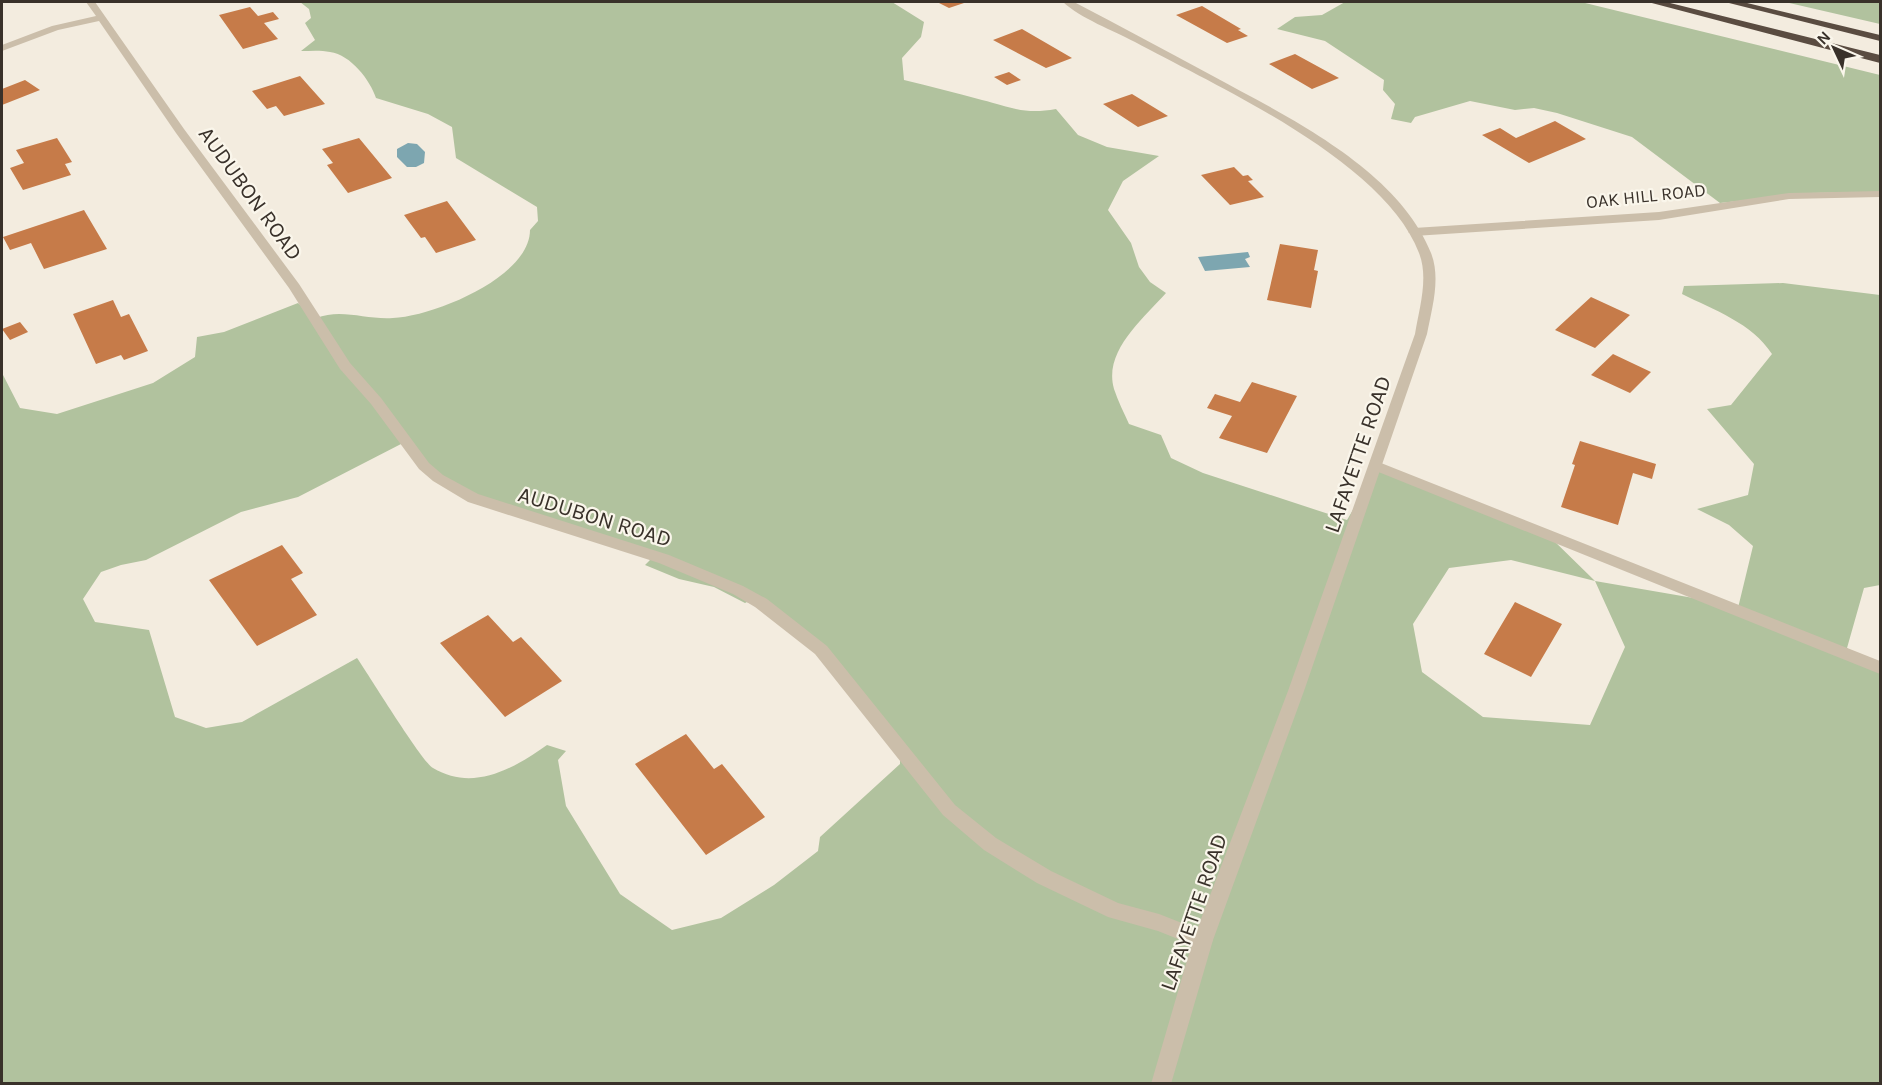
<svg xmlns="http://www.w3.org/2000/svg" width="1882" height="1085" font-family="Karla,sans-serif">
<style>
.green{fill:#b1c29e;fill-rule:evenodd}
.water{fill:#7da6b0}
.building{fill:#c67b49}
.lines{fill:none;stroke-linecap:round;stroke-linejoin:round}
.minor{fill:#cbbeaa;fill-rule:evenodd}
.tertiary{fill:#cbbeaa;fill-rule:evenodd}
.motorway{fill:#5a4c41;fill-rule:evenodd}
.labels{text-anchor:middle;stroke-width:4.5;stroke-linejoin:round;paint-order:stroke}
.far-street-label{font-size:18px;fill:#39312a;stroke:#faf6eb}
.street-label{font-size:22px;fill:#39312a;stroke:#faf6eb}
</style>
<rect width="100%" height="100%" fill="#f3ecdf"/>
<!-- green -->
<path class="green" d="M300,2H892L924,22L921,37L902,58L904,80C930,86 956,93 982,100C1011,107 1024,115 1056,109L1078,135L1107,147L1159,156L1123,181L1108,210L1131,243L1139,267L1150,282L1166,293C1144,318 1103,351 1114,389C1118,401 1124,413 1129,424L1161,435L1171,458L1203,473L1347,520L1377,469L1548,535L1595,581L1711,601L1738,608L1753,546L1729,525L1697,509L1748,495L1754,464L1707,409L1731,405L1772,354C1752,323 1714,310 1682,294L1684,286L1783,283L1880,295V585L1864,588L1847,648L1857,658L1880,669V1083H2V373L20,408L57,414L153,383L195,357L197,337L224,332L298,303L316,318C342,308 366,320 393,318C434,316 530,277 530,230L538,221L537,207L456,158L452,127L428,114L376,98C370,80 351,55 330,52C321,50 310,51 301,51L315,40L305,23L311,18L309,9ZM401,444L469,497L647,554L650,560L645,565L679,579L714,587L745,603L747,602C811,626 860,701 900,754V764L820,837L818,851L774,885L721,918L672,930L620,894L566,806L558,760L566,751L547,745C513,769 473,792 433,768C422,762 369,675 357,658L242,722L206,728L175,717L149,630L95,622L83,599L101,572L121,565L146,560L241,512L298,497ZM1511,560L1595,581L1625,647L1590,725L1483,717L1422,672L1413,624L1449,568Z
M1345,2H1581L1880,75V192L1811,193L1720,203L1632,137L1557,113L1534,108L1515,110L1470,101L1415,117L1411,123L1391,119L1395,104L1383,90L1384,80L1325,41L1277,29L1295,17L1322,15Z
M1785,2H1880V24Z"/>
<!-- water -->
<path class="water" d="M408,143L417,144L425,152L424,163L416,167H407L397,157V149Z
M1248,252L1250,257L1245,259L1250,267L1205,271L1198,257Z"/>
<!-- building -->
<path class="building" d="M937,2H967L949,8Z
M1202,6L1241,29L1238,30L1248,36L1227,43L1176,15Z
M250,7L258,16L273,12L279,19L264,23L278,39L243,49L219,15Z
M1022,29L1072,58L1046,68L993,40Z
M1295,54L1339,78L1312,89L1269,64Z
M1009,72L1021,80L1007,85L994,77Z
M300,76L325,104L284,116L276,106L267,109L252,91Z
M25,80L40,90L2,105V89Z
M1132,94L1168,116L1138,127L1103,104Z
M1555,121L1586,139L1529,163L1482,135L1500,128L1516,138Z
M57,138L72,162L65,164L71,175L23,190L10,168L24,163L16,150Z
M359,138L392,178L348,193L327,165L333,163L322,149Z
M1234,167L1243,176L1248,175L1253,180L1248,181L1264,197L1230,205L1201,175Z
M447,201L476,240L436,253L425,237L421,238L404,215Z
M84,210L107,249L44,269L31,243L10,250L3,237Z
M1280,244L1318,250L1314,270L1318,271L1311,308L1267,300Z
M1591,297L1630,315L1595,348L1555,330Z
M113,300L121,317L129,314L148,351L124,360L121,355L96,364L73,314Z
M20,322L28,332L10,340L2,329Z
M1613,354L1651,372L1630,393L1591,375Z
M1252,382L1297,396L1267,453L1219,438L1232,416L1207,408L1215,394L1240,402Z
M1580,441L1656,464L1652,479L1633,473L1618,525L1561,507L1575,465L1572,464Z
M282,545L303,573L291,579L317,615L257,646L209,580Z
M1515,602L1562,624L1531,677L1484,654Z
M488,615L513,642L521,637L562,681L505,717L440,643Z
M686,734L714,769L722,764L765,817L706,855L635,764Z"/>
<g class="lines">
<!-- minor -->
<path class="minor" d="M86,2H95L184,129L299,284L350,363L381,398L429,463L443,475L478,494L669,555L743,586L767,599L827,646L955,805L996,838L1051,871L1118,903L1159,914L1210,934L1213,940L1210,946L1203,949L1158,931L1108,917L1037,883L984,850L943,815L815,654L755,607L733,594L659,563L468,502L433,481L419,469L371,404L340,369L289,288L176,133L99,21L58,30L2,51V45L52,26L96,16Z
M1880,191V197L1789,199L1659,220L1414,236L1408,232L1414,228L1659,212L1789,193Z
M1376,461L1880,661V674L1371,469L1369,466L1371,463Z"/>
<!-- tertiary -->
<path class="tertiary" d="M1063,2H1074C1120,26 1165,50 1211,75C1286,116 1398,169 1431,253C1441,278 1432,308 1427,334L1304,691L1213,940L1171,1084H1151L1193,940L1288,691L1415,334C1419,309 1429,278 1419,253C1384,161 1218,87 1135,42C1114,31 1080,18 1063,2Z"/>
<!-- motorway -->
<path class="motorway" d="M1648,2H1666L1880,55V63Z
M1725,2H1743L1880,35V41Z"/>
</g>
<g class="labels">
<!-- far-street labels -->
<g class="far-street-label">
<text transform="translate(1646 196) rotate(-6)" y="6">OAK HILL ROAD</text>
</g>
<!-- street labels -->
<g class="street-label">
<text transform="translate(251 193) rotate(54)" y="8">AUDUBON ROAD</text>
<text transform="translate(1357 454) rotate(-71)" y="8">LAFAYETTE ROAD</text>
<text transform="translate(595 516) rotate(17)" y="8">AUDUBON ROAD</text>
<text transform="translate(1193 912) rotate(-71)" y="8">LAFAYETTE ROAD</text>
</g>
</g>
<!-- border -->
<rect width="1882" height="1085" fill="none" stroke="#39312a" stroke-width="6"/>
<!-- north arrow -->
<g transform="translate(1834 48) rotate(314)" stroke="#faf6eb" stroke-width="4.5" paint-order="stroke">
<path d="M0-4.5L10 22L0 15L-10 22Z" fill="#39312a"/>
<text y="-9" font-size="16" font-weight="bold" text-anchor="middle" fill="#39312a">N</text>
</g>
</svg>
